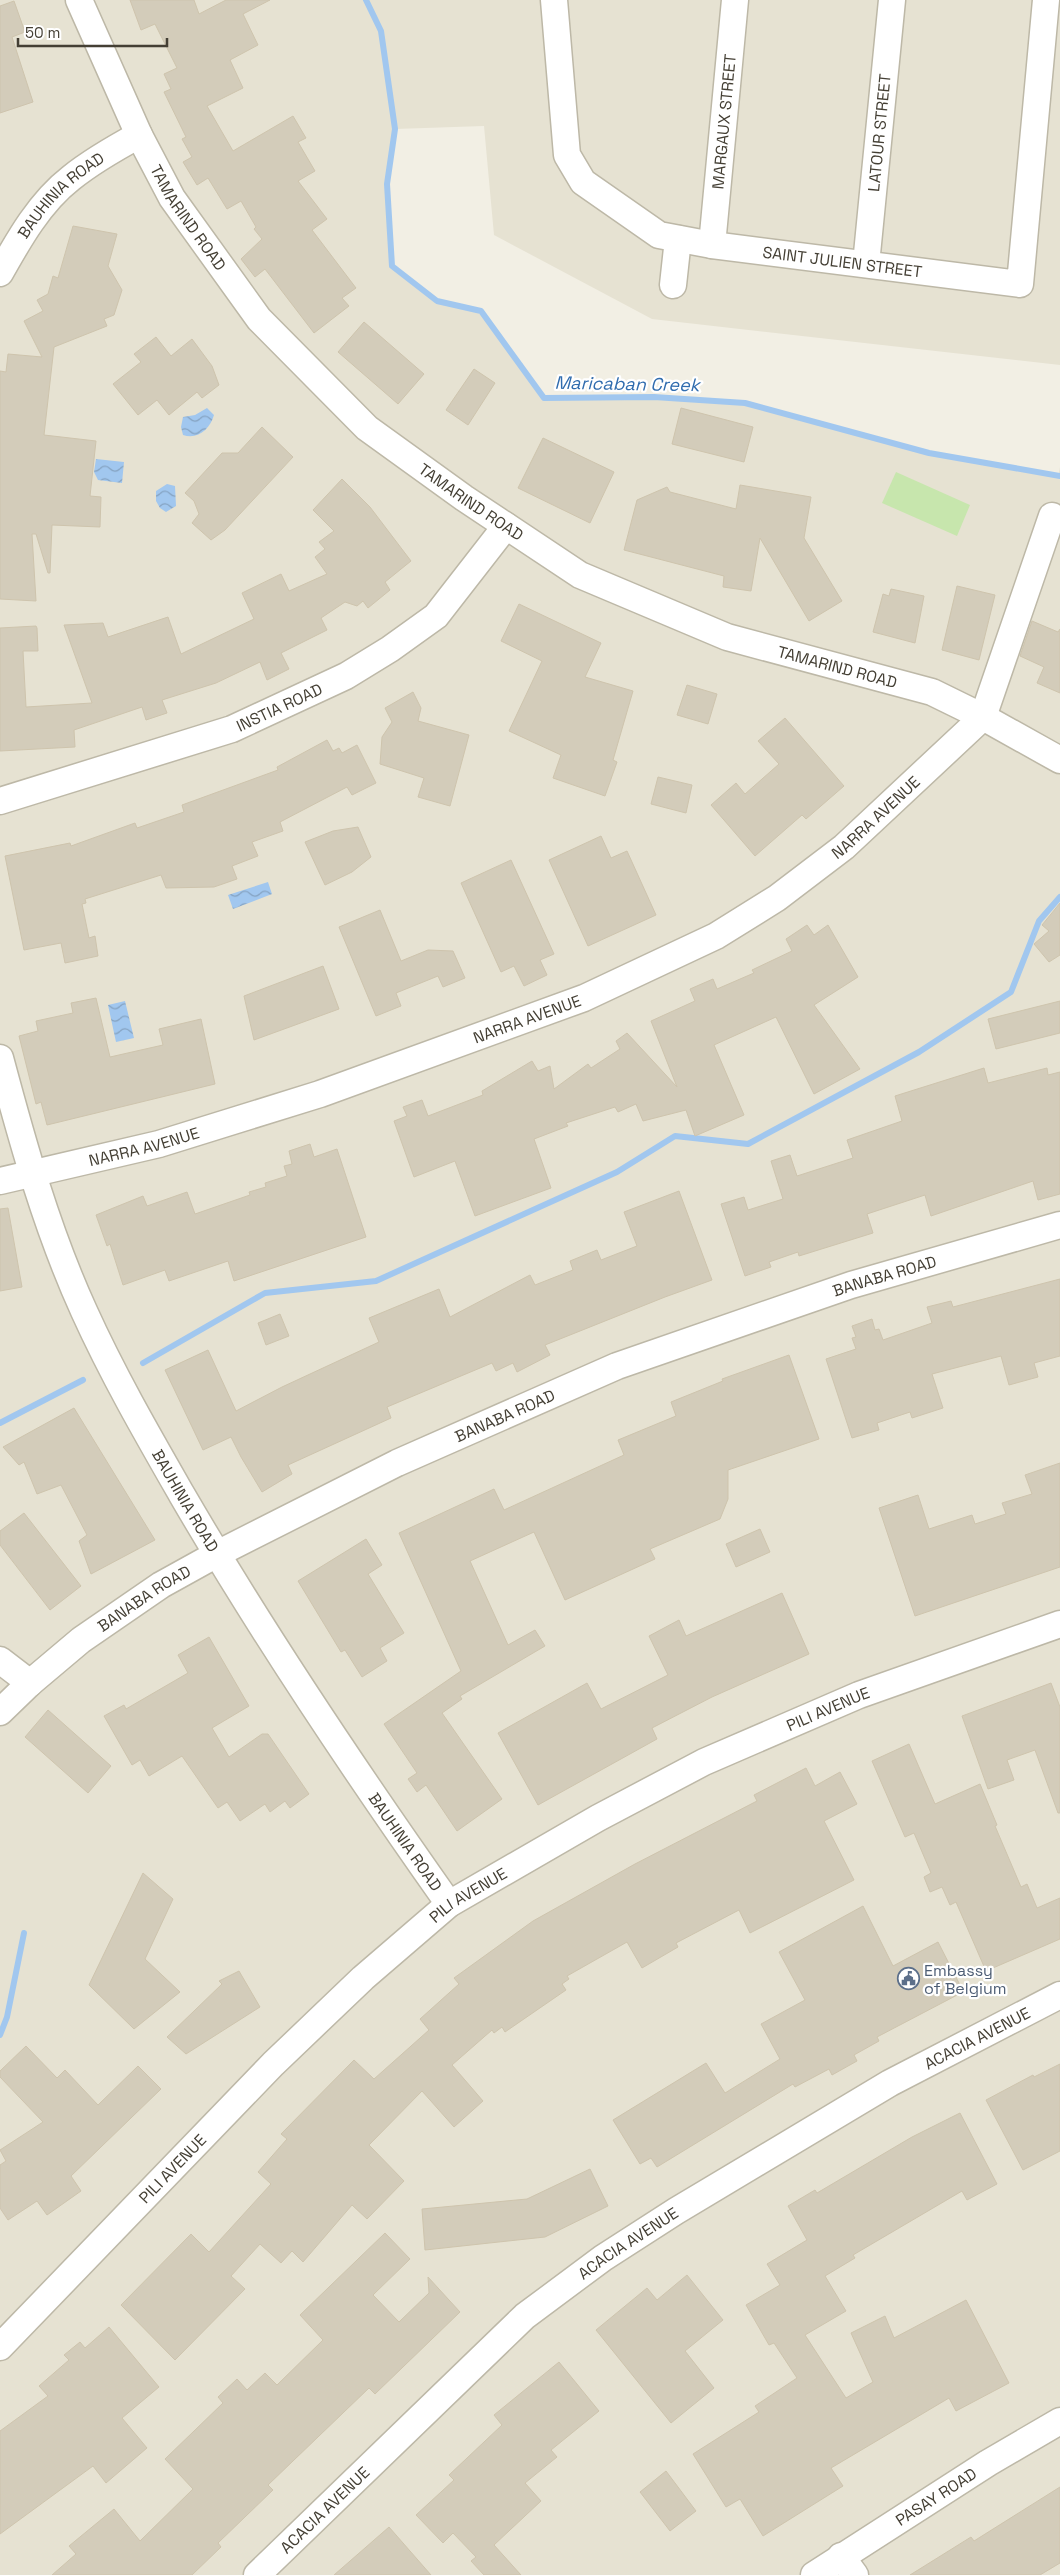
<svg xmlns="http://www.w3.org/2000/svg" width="1060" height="2575" font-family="'Space Grotesk',sans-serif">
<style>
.residential{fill:#e6e2d2}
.grass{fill:#c7e6ad}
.water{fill:url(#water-waves)}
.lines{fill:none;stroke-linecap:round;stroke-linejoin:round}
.stream{stroke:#a1c7ef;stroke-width:6}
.building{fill:#d3ccba;stroke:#cec4ad}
.minor-casing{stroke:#bdb8a7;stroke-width:29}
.minor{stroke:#fff;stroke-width:26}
.labels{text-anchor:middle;stroke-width:4.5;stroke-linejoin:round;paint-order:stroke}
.street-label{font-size:16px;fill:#443f34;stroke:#fff}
.service-label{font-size:16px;fill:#4e5e75;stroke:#fff;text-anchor:start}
.water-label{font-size:18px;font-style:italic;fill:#306cae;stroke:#fff}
</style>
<defs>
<pattern id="water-waves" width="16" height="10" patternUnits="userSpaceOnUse" patternTransform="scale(1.25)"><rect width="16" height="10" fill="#a1c7ef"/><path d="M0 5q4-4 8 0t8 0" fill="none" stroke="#85a3c2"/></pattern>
</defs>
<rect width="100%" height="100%" fill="#f2efe4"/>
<!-- residential -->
<path class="residential" d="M0,0H1060V365L652,319L494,235L484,126L395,129L387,184L392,266L437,301L481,311L544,398L654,397L745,403L929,453L1058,478L1060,467V2575H0Z"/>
<!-- grass -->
<path class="grass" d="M896,472L970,505L957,536L882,503Z"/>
<!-- water -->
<path class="water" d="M207,408L214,415C210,429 198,440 183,435L181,427L183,417L195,415Z
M96,459L124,462L122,483L98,480L94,472Z
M167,484L175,486L176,506L166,512L160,508L156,501V491Z
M268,882L272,894L233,909L228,895Z
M125,1001L134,1038L116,1042L108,1005Z"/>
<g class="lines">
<!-- stream -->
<path class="stream" d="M366,0L381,31L395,129L387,184L392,266L437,301L481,311L544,398L654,397L745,403L929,453L1060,476
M143,1363L265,1293L376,1281L617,1172L675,1136L748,1144L919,1052L1011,992L1039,921L1060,897
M0,1423L83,1380
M0,2035L7,2017L24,1933"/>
</g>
<!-- building -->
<path class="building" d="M130,0H194L199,14L226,0H270L243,14L258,45L230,60L243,88L207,106L233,151L293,116L306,138L298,142L315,171L298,181L327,219L312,230L356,288L342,298L349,306L314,333L265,269L255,277L241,259L262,239L254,229L256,227L241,201L227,209L208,178L197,185L183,162L192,157L182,139L186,137L164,92L171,89L164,74L177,68L155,24L141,30Z
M14,1L25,32L12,37L33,102L0,113V6Z
M73,226L117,234L108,266L122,290L114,315L104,319L107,326L54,347L44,435L96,441L90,496L101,497L100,527L52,525L50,573H48L36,534H32L36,601L0,599V371L6,372L8,354L42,357L24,321L43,311L37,300L48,294L53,276L58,278Z
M364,322L424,374L398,404L338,352Z
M156,337L171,356L192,339L212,366L219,385L202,398L197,392L169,415L157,400L138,415L113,384L141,362L134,354Z
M474,369L495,383L468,425L446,410Z
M681,408L753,427L744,462L672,444Z
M262,427L293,457L225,530L211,540L192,523L199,514L194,501L185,493L222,453H238Z
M543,438L614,472L590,523L518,488Z
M342,479L370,507L411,561L385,582L390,590L368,608L363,601L357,606L345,602L321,618L327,630L281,653L289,669L267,680L260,662L216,683L162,700L167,713L146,720L142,707L74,730L75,747L0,751V628L36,626L37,628L38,651H23L26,707L92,703L64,625L103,623L108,637L168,617L181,654L254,619L242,593L281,574L289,591L327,574L315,557L325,549L319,542L334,531L313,510Z
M740,485L811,497L804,538L842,601L809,621L760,538L751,591L723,587L724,576L624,550L637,500L667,487L670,492L736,509Z
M957,586L995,595L979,660L942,650Z
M891,589L924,596L915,643L873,632L883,594L889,596Z
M519,604L601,643L585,677L633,691L613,760L617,762L605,796L553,778L561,755L509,731L542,661L501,641Z
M1032,621L1058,632L1060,629V693L1037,683L1044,667L1020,656Z
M687,685L717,694L708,724L677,715Z
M413,692L421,708L418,721L469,735L450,806L418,797L424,778L380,764L382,737L392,722L385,708Z
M785,718L844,786L806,819L802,815L755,856L711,805L736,783L745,794L779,764L758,741Z
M327,740L333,751L339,748L342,753L357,745L376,783L352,795L347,787L280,822L283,831L252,842L258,856L232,866L237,879L214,887L166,888L161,875L85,899L86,903L82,904L89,938L95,936L98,956L65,963L61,943L24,950L5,856L70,843L71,846L135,823L137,828L184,812L182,805L278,770L277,767Z
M658,777L692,785L686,813L651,804Z
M358,827L371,857L352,872L325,885L305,842L333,831Z
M601,836L611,858L627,851L656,915L588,946L549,860Z
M511,860L554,954L540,960L547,975L524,986L514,966L501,972L461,883Z
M1060,903V955L1049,962L1034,944L1049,931L1042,925Z
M380,910L401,961L428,950L453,951L465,978L443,987L438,976L396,993L401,1006L376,1016L339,927Z
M807,925L814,935L828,925L858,977L814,1005L860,1069L814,1094L776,1017L714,1045L744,1115L695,1136L686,1110L643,1121L636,1104L618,1112L615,1107L566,1123L568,1126L534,1139L551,1188L475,1216L455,1161L414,1177L394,1121L407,1116L403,1107L422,1100L428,1116L483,1095L482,1091L532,1061L538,1071L550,1066L554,1089L588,1064L591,1068L620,1049L616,1041L627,1033L677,1087L651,1021L695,1001L690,989L713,979L717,989L754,973L752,970L792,951L786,939Z
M323,966L339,1009L254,1040L244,996Z
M96,998L110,1057L163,1045L159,1029L201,1019L215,1084L47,1125L41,1102L36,1104L19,1036L38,1031L36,1021L73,1013L71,1003Z
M1060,1001V1033L996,1049L988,1019Z
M984,1068L988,1083L1047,1068L1048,1075L1060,1072V1194L1038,1200L1033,1181L931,1216L925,1195L867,1214L873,1233L799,1256L798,1252L769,1262L771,1267L745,1276L721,1204L744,1197L748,1210L783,1199L771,1161L790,1155L797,1176L853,1158L847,1140L902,1121L895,1096Z
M310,1144L314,1157L337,1149L366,1237L234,1281L228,1261L169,1281L165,1270L123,1285L110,1244L107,1246L96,1215L143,1196L147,1206L187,1192L195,1214L250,1195L249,1192L266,1187L265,1183L287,1176L284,1166L292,1164L289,1151Z
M679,1191L712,1280L665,1297L545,1345L550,1355L517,1372L513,1363L496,1371L492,1363L387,1407L391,1418L288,1465L292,1474L262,1492L241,1457L231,1437L203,1450L165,1370L208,1350L236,1411L282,1387L379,1342L369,1318L439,1289L450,1317L530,1275L535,1285L573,1270L570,1261L597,1250L601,1260L637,1246L624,1212Z
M8,1208L22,1287L0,1291V1209Z
M1060,1279V1356L1034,1363L1038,1377L1009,1385L1001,1356L932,1374L943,1408L912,1418L910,1412L877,1423L879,1430L852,1438L826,1359L856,1349L852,1338L856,1337L852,1326L872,1319L875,1330L879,1329L883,1340L932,1323L927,1307L951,1301L953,1307Z
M280,1314L289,1336L266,1345L258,1323Z
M789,1355L819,1439L728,1470V1499L720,1519L650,1549L655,1559L565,1600L534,1532L470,1561L508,1645L535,1630L545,1646L460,1696L462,1699L442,1713L502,1799L457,1831L426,1785L417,1792L408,1779L417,1773L384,1724L461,1671L399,1533L494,1489L504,1510L624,1455L618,1440L676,1416L671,1402L723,1381L722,1379Z
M74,1408L155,1540L91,1574L79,1541L87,1535L61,1485L37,1494L24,1462L19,1465L3,1447Z
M1060,1463V1567L915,1616L879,1508L918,1495L929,1529L972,1515L975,1524L1006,1514L1002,1503L1032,1494L1025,1475Z
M24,1513L81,1586L50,1610L0,1545V1531Z
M760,1529L770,1552L736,1567L726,1544Z
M366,1539L382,1565L368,1574L404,1633L380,1648L387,1661L362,1677L345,1650L341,1652L298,1581Z
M782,1593L809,1654L712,1697L652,1728L657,1739L538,1805L498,1733L587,1683L601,1709L668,1675L649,1636L679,1620L686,1636Z
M209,1637L249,1706L212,1728L229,1757L262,1734H268L309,1794L290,1808L285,1801L270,1812L265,1804L240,1821L227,1802L218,1808L182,1756L149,1776L140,1760L132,1765L104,1716L124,1705L126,1709L188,1673L178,1655Z
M1051,1683L1060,1707V1813H1058L1035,1750L1007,1760L1014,1780L988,1789L962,1716Z
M48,1710L111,1766L88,1793L25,1737Z
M909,1744L935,1804L980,1784L997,1825L995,1826L1021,1887L1027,1884L1037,1908L1060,1898V1939L986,1971L956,1902L950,1905L942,1887L930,1892L924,1877L931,1873L914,1833L905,1837L872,1761Z
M806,1768L815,1786L840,1772L857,1804L824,1821L854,1880L750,1933L739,1910L676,1943L678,1947L642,1968L627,1942L567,1976L569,1979L562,1984L566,1990L505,2032L502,2027L494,2033L492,2030L452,2065L483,2101L454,2127L422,2091L369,2145L404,2181L367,2219L352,2205L303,2262L292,2251L281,2263L260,2244L231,2276L245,2289L175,2360L121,2305L191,2234L209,2252L271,2184L258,2172L287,2139L281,2134L354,2060L374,2079L429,2030L420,2019L459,1984L454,1978L533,1921L635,1864L757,1801L754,1795Z
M143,1873L173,1899L145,1959L180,1992L134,2029L89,1985Z
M863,1906L893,1966L938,1942L961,1987V1993L877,2037L879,2041L854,2055L857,2061L832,2075L829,2069L795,2087L793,2084L657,2167L651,2158L640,2164L613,2120L706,2063L725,2093L780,2059L761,2024L805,2000L779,1952Z
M239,1971L260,2007L186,2054L167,2037L222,1984L219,1981Z
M26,2046L57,2078L65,2070L98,2105L138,2066L161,2089L71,2176L81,2191L47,2215L37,2201L8,2220L0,2208V2165L6,2161L0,2150L43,2122L0,2077V2071Z
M1060,2064V2151L1023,2170L986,2100L1033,2075L1034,2077Z
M960,2113L997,2184L967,2200L962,2191L853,2255L855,2258L825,2276L846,2311L805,2335L846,2398L873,2382L851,2333L885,2316L894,2338L966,2300L1009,2383L956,2411L949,2398L831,2468L843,2486L763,2536L740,2499L726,2507L693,2454L759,2412L755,2406L797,2378L774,2343L769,2345L746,2305L780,2285L767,2264L807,2240L788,2206L815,2190L817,2193L912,2137Z
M590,2169L608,2206L545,2237L425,2250L422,2209L527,2199Z
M385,2233L410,2259L373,2295L399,2322L429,2293L428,2277L460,2312L375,2394L369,2388L268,2485L273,2490L218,2543L221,2547L192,2575H52L76,2554L69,2546L114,2509L140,2541L193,2489L165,2459L223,2403L218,2397L237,2379L247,2390L265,2373L277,2385L323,2340L300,2315Z
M687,2275L723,2320L685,2351L714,2388L671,2423L596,2330L647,2288L657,2300Z
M109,2327L159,2387L122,2418L147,2448L106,2483L93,2466L0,2534V2431L48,2396L39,2386L69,2360L64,2355L80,2342L85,2348Z
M559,2362L599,2411L551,2450L557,2457L525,2483L541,2501L494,2545L521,2575H484L471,2561L476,2557L453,2533L443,2543L416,2515L454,2480L449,2475L502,2425L494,2415Z
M666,2471L696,2511L670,2531L640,2492Z
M1060,2487V2563L1040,2575H910L971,2537L974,2541Z
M389,2527L431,2575H334Z"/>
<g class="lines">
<defs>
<g id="minor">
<path id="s1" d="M79,0L139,135L172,198L259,319L367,428L464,498L580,575L727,637L932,692L983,717L1060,760"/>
<path id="s2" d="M554,0L567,155L583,182L659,235L712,245L1020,284L1046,0"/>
<path id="s3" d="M712,245L735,0"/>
<path id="s4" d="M866,264L892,0"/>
<path id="s5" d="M0,273C19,239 40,202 71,178C92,161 115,148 139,135"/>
<path d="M673,285L678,239"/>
<path id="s6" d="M0,801L232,729L346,676L390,649L436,616L506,526"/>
<path id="s7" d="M0,1058C23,1144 47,1230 84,1311C113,1375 147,1434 182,1495C264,1636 355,1771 449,1904"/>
<path id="s8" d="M0,1181L159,1144L320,1094L584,998L716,936L777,898L844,847L983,717L1052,516"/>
<path d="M0,1660L30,1683"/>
<path id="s9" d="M0,1712L30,1683L81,1640L161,1585L217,1554L397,1463L617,1366L851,1285L1060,1225"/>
<path id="s10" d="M0,2347L273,2064L363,1978L449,1904L598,1818L704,1762L859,1695L1060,1624"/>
<path d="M841,2556L855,2575"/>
<path id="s11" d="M257,2575L525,2316L603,2258L676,2211L890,2083L1060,1995"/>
<path id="s12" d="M814,2575L988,2463L1060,2421"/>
</g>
</defs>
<!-- minor casing -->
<use href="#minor" class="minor-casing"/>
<!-- minor -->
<use href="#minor" class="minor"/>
</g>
<!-- icons -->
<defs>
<symbol id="civic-ring" viewBox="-11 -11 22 22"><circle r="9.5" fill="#fff" stroke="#5c6f8a" stroke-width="1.5"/><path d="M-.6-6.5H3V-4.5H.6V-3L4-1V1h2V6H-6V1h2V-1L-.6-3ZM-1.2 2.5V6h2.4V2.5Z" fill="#5c6f8a"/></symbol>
</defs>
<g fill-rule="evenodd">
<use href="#civic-ring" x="896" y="1966" width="25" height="25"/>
</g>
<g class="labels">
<!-- street labels -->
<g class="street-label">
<text dy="6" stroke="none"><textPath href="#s3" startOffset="124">MARGAUX STREET</textPath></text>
<text dy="6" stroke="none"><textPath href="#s4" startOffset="132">LATOUR STREET</textPath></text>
<text dy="6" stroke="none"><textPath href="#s5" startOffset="100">BAUHINIA ROAD</textPath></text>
<text dy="6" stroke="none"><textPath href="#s1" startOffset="244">TAMARIND ROAD</textPath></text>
<text dy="6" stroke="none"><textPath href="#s2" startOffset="465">SAINT JULIEN STREET</textPath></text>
<text dy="6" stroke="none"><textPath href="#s1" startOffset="649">TAMARIND ROAD</textPath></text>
<text dy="6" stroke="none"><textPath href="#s1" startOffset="1054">TAMARIND ROAD</textPath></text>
<text dy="6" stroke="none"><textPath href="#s6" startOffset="295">INSTIA ROAD</textPath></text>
<text dy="6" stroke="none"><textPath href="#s8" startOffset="958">NARRA AVENUE</textPath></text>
<text dy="6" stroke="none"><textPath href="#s8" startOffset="552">NARRA AVENUE</textPath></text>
<text dy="6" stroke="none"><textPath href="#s8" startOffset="148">NARRA AVENUE</textPath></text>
<text dy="6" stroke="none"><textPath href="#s9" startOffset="994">BANABA ROAD</textPath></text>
<text dy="6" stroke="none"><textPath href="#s9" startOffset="589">BANABA ROAD</textPath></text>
<text dy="6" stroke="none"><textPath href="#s7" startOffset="482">BAUHINIA ROAD</textPath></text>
<text dy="6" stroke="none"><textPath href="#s9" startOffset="184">BANABA ROAD</textPath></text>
<text dy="6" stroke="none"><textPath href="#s10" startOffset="1058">PILI AVENUE</textPath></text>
<text dy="6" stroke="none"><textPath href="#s7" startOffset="888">BAUHINIA ROAD</textPath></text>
<text dy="6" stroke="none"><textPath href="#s10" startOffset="652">PILI AVENUE</textPath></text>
<text dy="6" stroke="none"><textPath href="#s11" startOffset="904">ACACIA AVENUE</textPath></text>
<text dy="6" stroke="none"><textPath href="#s10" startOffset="248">PILI AVENUE</textPath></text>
<text dy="6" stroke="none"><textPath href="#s11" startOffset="499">ACACIA AVENUE</textPath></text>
<text dy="6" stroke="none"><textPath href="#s12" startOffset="145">PASAY ROAD</textPath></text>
<text dy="6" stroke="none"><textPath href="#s11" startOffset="94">ACACIA AVENUE</textPath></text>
</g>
<!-- service labels -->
<g class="service-label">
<text x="924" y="1976">Embassy<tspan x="924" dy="18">of Belgium</tspan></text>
</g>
<!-- water labels -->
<g class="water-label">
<text transform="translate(627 384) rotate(1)" y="6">Maricaban Creek</text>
</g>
</g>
<!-- scale -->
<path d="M18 38v8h149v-8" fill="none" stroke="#443f34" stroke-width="2.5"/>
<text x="25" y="38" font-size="15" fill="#443f34" stroke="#ffffff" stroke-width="4" paint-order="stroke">50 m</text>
</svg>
